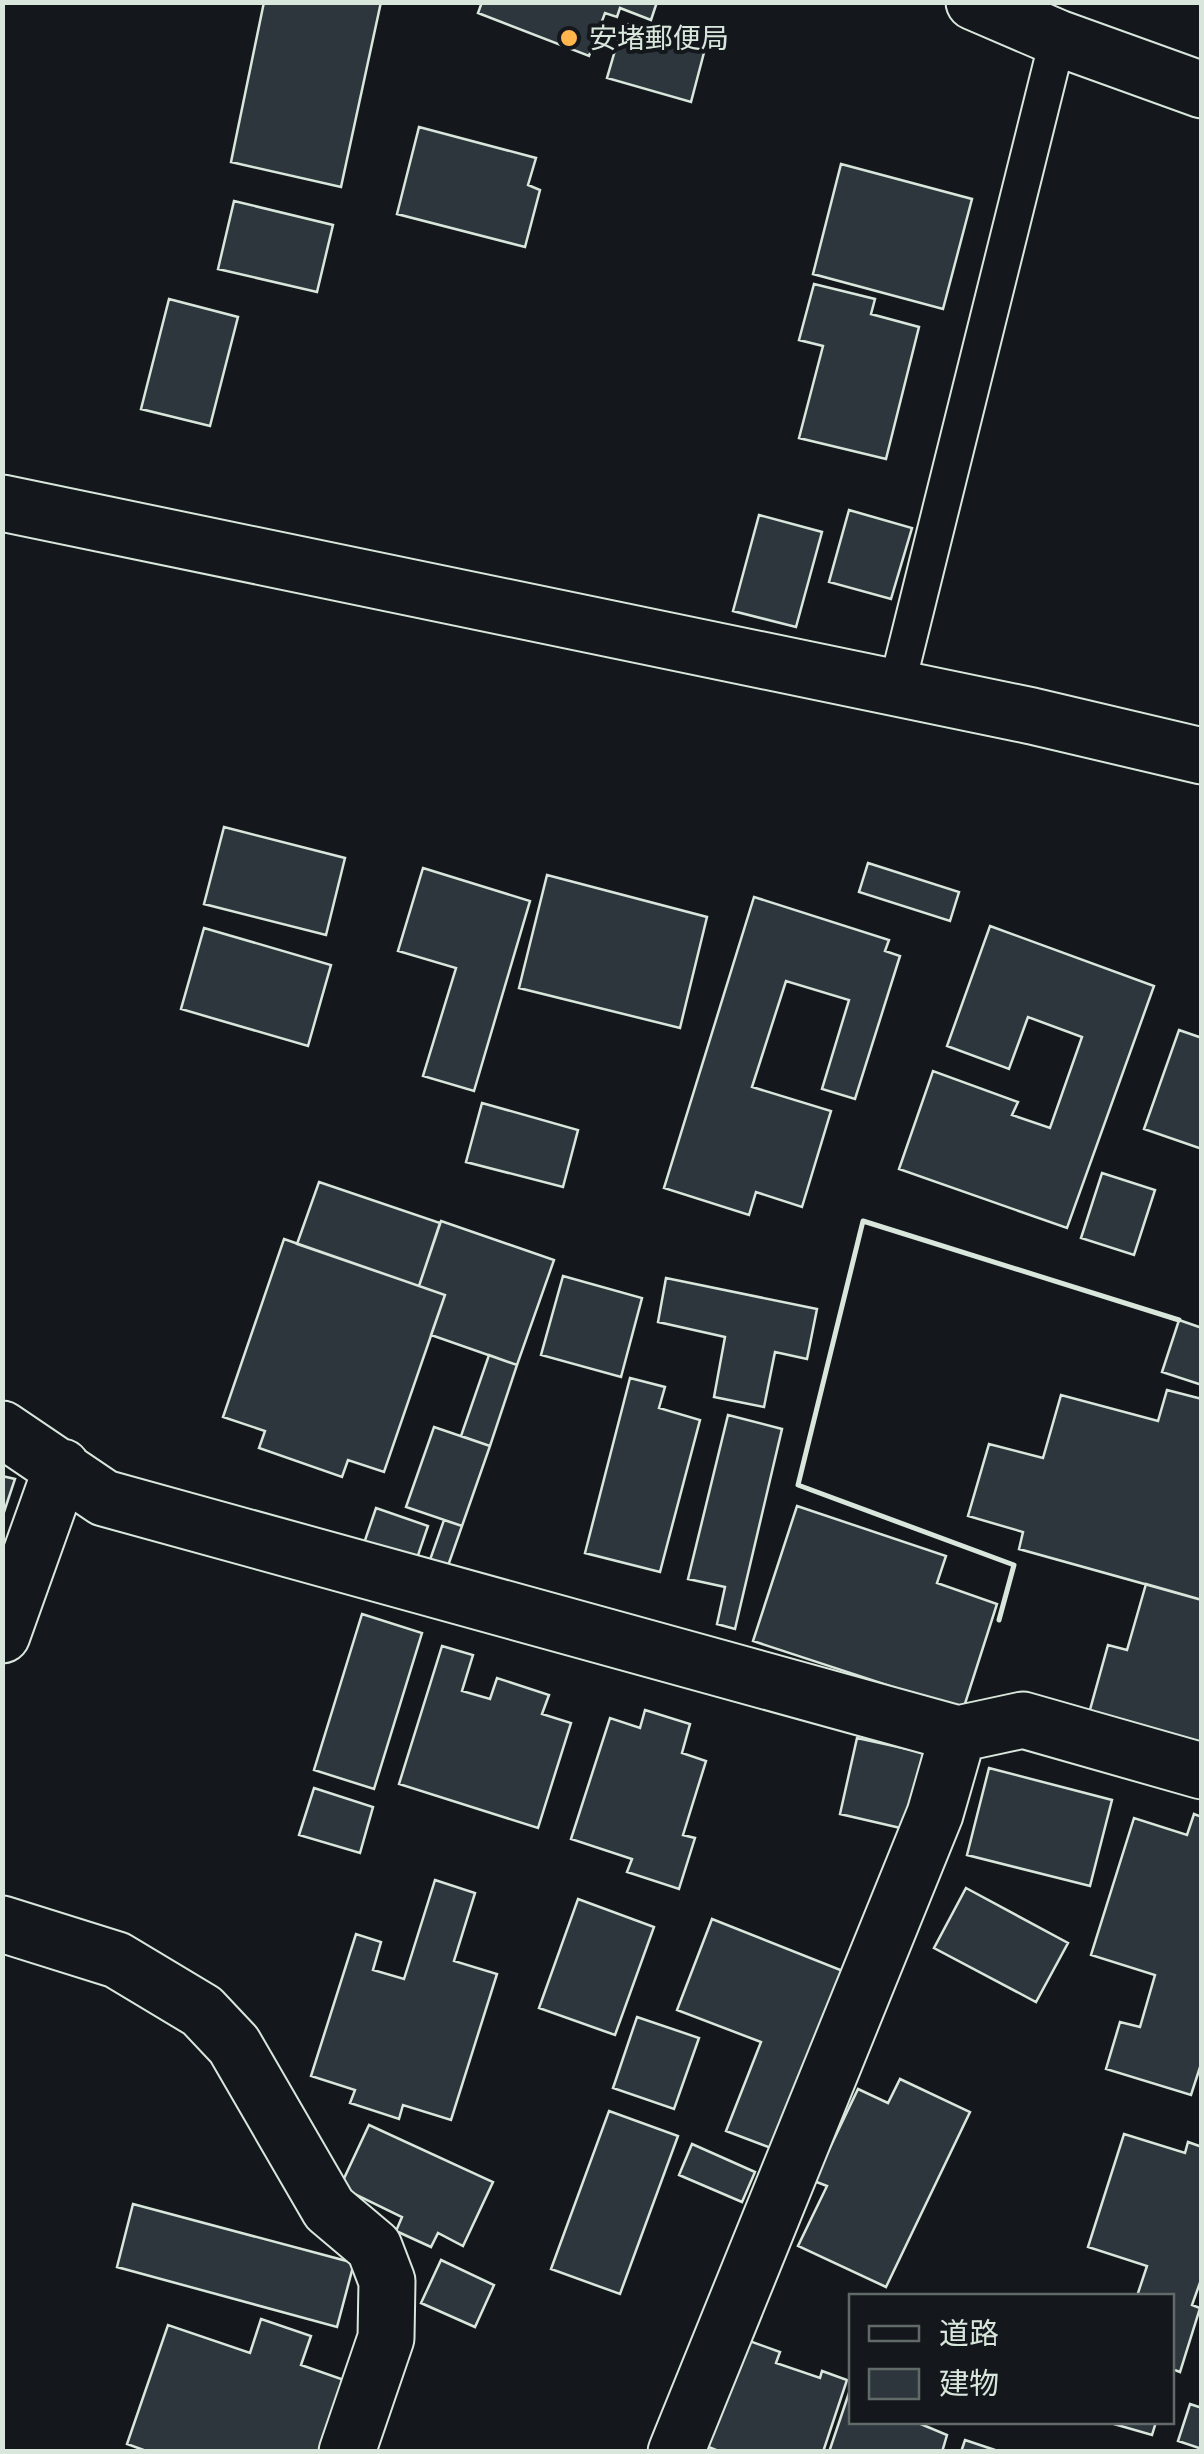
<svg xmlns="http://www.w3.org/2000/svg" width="1204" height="2454" font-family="'Source Sans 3','Noto Sans JP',sans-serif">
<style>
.building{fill:#2c363c;stroke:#d8e6dc;stroke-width:2.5}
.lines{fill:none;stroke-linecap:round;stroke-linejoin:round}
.lane-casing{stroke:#d8e6dc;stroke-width:39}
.street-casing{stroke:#d8e6dc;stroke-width:59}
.secondary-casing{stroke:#d8e6dc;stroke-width:59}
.lane{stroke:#14181c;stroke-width:35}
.street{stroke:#14181c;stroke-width:55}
.secondary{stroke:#14181c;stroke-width:55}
.wall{stroke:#d8e6dc;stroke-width:5}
.poi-dot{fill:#ffb74d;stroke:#14181c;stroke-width:4}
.labels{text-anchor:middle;stroke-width:8;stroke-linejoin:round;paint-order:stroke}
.poi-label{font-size:28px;fill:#d8e6dc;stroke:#14181c;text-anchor:start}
</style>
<rect width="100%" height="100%" fill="#14181c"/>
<!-- building -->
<path class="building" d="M264,2H381L341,187L231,162Z
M482,2H657L651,20L620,8L617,17L605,13L589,56L478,13Z
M623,23L706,45L691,102L607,78Z
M419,127L536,158L528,185L540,190L525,247L397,214Z
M841,164L972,199L943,309L813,274Z
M234,201L333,225L317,292L218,269Z
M814,284L875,299L871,314L919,327L886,459L799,438L823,346L799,340Z
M169,299L238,317L210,426L141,409Z
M849,510L912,528L891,599L829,582Z
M759,515L822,532L796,627L733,611Z
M224,827L345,858L326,935L204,904Z
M868,863L959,892L950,921L859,892Z
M423,868L530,901L474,1091L423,1076L456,968L398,951Z
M547,875L707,917L680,1028L519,988Z
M754,897L889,940L885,951L900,956L855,1099L822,1089L849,1000L786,981L752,1087L831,1111L802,1207L756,1192L749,1215L664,1188Z
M990,926L1154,986L1067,1228L899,1169L933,1071L1018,1102L1012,1115L1050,1128L1082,1037L1028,1017L1009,1069L947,1046Z
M204,928L331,965L308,1046L181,1009Z
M1179,1030L1202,1038V1149L1144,1129Z
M482,1103L578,1130L563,1187L466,1162Z
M1102,1173L1155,1190L1134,1255L1081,1238Z
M319,1182L440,1223L419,1286L297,1244Z
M441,1221L554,1260L517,1365L431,1335L445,1295L419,1286Z
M284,1239L445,1295L384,1472L348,1460L342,1477L259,1448L265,1431L223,1417Z
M563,1276L642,1298L621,1377L541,1355Z
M666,1278L817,1309L807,1359L775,1352L764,1407L714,1397L725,1337L658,1322Z
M1179,1320L1202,1328V1385L1162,1372Z
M489,1355L517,1365L490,1446L461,1436Z
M630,1378L665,1387L659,1408L700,1420L660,1572L585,1553Z
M1167,1390L1202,1399V1600L1019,1549L1023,1532L968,1516L989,1444L1043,1458L1061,1395L1158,1421Z
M728,1415L782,1429L735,1629L717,1624L725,1587L688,1579Z
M434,1427L490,1446L462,1526L406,1507Z
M2,1476L15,1479L2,1518Z
M797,1506L946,1556L937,1583L997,1604L963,1710L753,1641Z
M376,1508L428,1526L413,1570L361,1552Z
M444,1520L462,1526L443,1580L425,1574Z
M1146,1584L1202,1600V1749L1088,1717L1108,1645L1127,1650Z
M362,1614L422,1633L374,1789L314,1770Z
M442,1646L473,1655L462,1691L490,1699L497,1678L549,1695L542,1714L571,1723L538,1828L399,1784Z
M645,1710L690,1724L682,1753L706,1761L683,1835L695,1838L679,1889L627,1872L632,1859L571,1839L610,1718L640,1728Z
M857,1738L926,1753L909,1830L840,1814Z
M989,1768L1112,1800L1090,1886L967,1855Z
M314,1788L373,1807L360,1853L299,1835Z
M1194,1814L1202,1817V2061L1191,2095L1106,2069L1120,2022L1140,2027L1155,1975L1091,1955L1134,1818L1187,1835Z
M435,1880L475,1893L454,1961L497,1974L451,2120L403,2105L399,2119L350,2103L355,2090L311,2076L356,1934L381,1942L373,1970L404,1979Z
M966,1888L1068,1943L1036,2002L934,1948Z
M578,1899L654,1927L615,2035L539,2008Z
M712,1919L848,1973L779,2151L726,2131L761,2042L677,2010Z
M637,2017L699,2038L674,2109L613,2088Z
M900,2079L970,2112L886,2287L798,2246L827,2186L814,2181L858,2089L888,2103Z
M609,2111L678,2136L620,2294L551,2269Z
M369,2125L493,2182L463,2246L438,2233L431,2247L396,2231L402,2217L340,2187Z
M1124,2134L1185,2153L1188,2142L1202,2147V2277L1192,2305L1200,2308L1180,2372L1172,2369V2296H1137L1147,2266L1088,2247Z
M692,2144L755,2172L742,2202L679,2175Z
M133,2204L354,2263L337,2327L117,2267Z
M441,2260L494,2285L475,2327L421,2303Z
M261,2319L311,2336L301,2365L347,2381L323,2452H149L127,2444L168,2325L250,2353Z
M733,2335L780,2352L776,2363L820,2378L822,2371L847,2380L823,2452H721L696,2442Z
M852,2384V2422H916L947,2435L942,2452H829Z
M1190,2404L1202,2408V2449L1178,2441Z
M1107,2422H1156L1152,2435Z
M965,2440L1001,2452H961Z"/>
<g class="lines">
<defs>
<path id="lane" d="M896,689L1058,38"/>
<path id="street" d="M2,503L1032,716L1202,756
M2,1429L104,1498L958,1734L1023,1720L1202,1771
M2,1635L62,1467
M2,1924L117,1960L202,2011L234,2045L329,2209L374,2247L387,2281L386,2338L347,2452
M676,2452L935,1814L958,1734"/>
<path id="secondary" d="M974,2L1058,38L1202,90"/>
</defs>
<!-- lane casing -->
<use href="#lane" class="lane-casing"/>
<!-- street casing -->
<use href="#street" class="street-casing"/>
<!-- secondary casing -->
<use href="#secondary" class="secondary-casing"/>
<!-- lane -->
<use href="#lane" class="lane"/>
<!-- street -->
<use href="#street" class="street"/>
<!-- secondary -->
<use href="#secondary" class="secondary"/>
<!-- wall -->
<path class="wall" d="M999,1620L1014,1565L798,1485L863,1221L1179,1320"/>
</g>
<!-- markers -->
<circle class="poi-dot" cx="569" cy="38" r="10"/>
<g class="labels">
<!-- poi labels -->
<g class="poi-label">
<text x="589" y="48">安堵郵便局</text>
</g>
</g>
<!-- border -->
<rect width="1204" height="2454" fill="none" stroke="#d8e6dc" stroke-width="10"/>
<!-- legend -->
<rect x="849" y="2294" width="325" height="130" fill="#14181c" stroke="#626a69" stroke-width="2.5"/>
<rect x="869" y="2326" width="50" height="15" fill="#14181c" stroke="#626a69" stroke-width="2.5"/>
<text x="939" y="2344" font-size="30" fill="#d8e6dc">道路</text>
<rect x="869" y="2369" width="50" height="30" fill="#2c363c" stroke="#626a69" stroke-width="2.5"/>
<text x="939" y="2394" font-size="30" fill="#d8e6dc">建物</text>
</svg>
